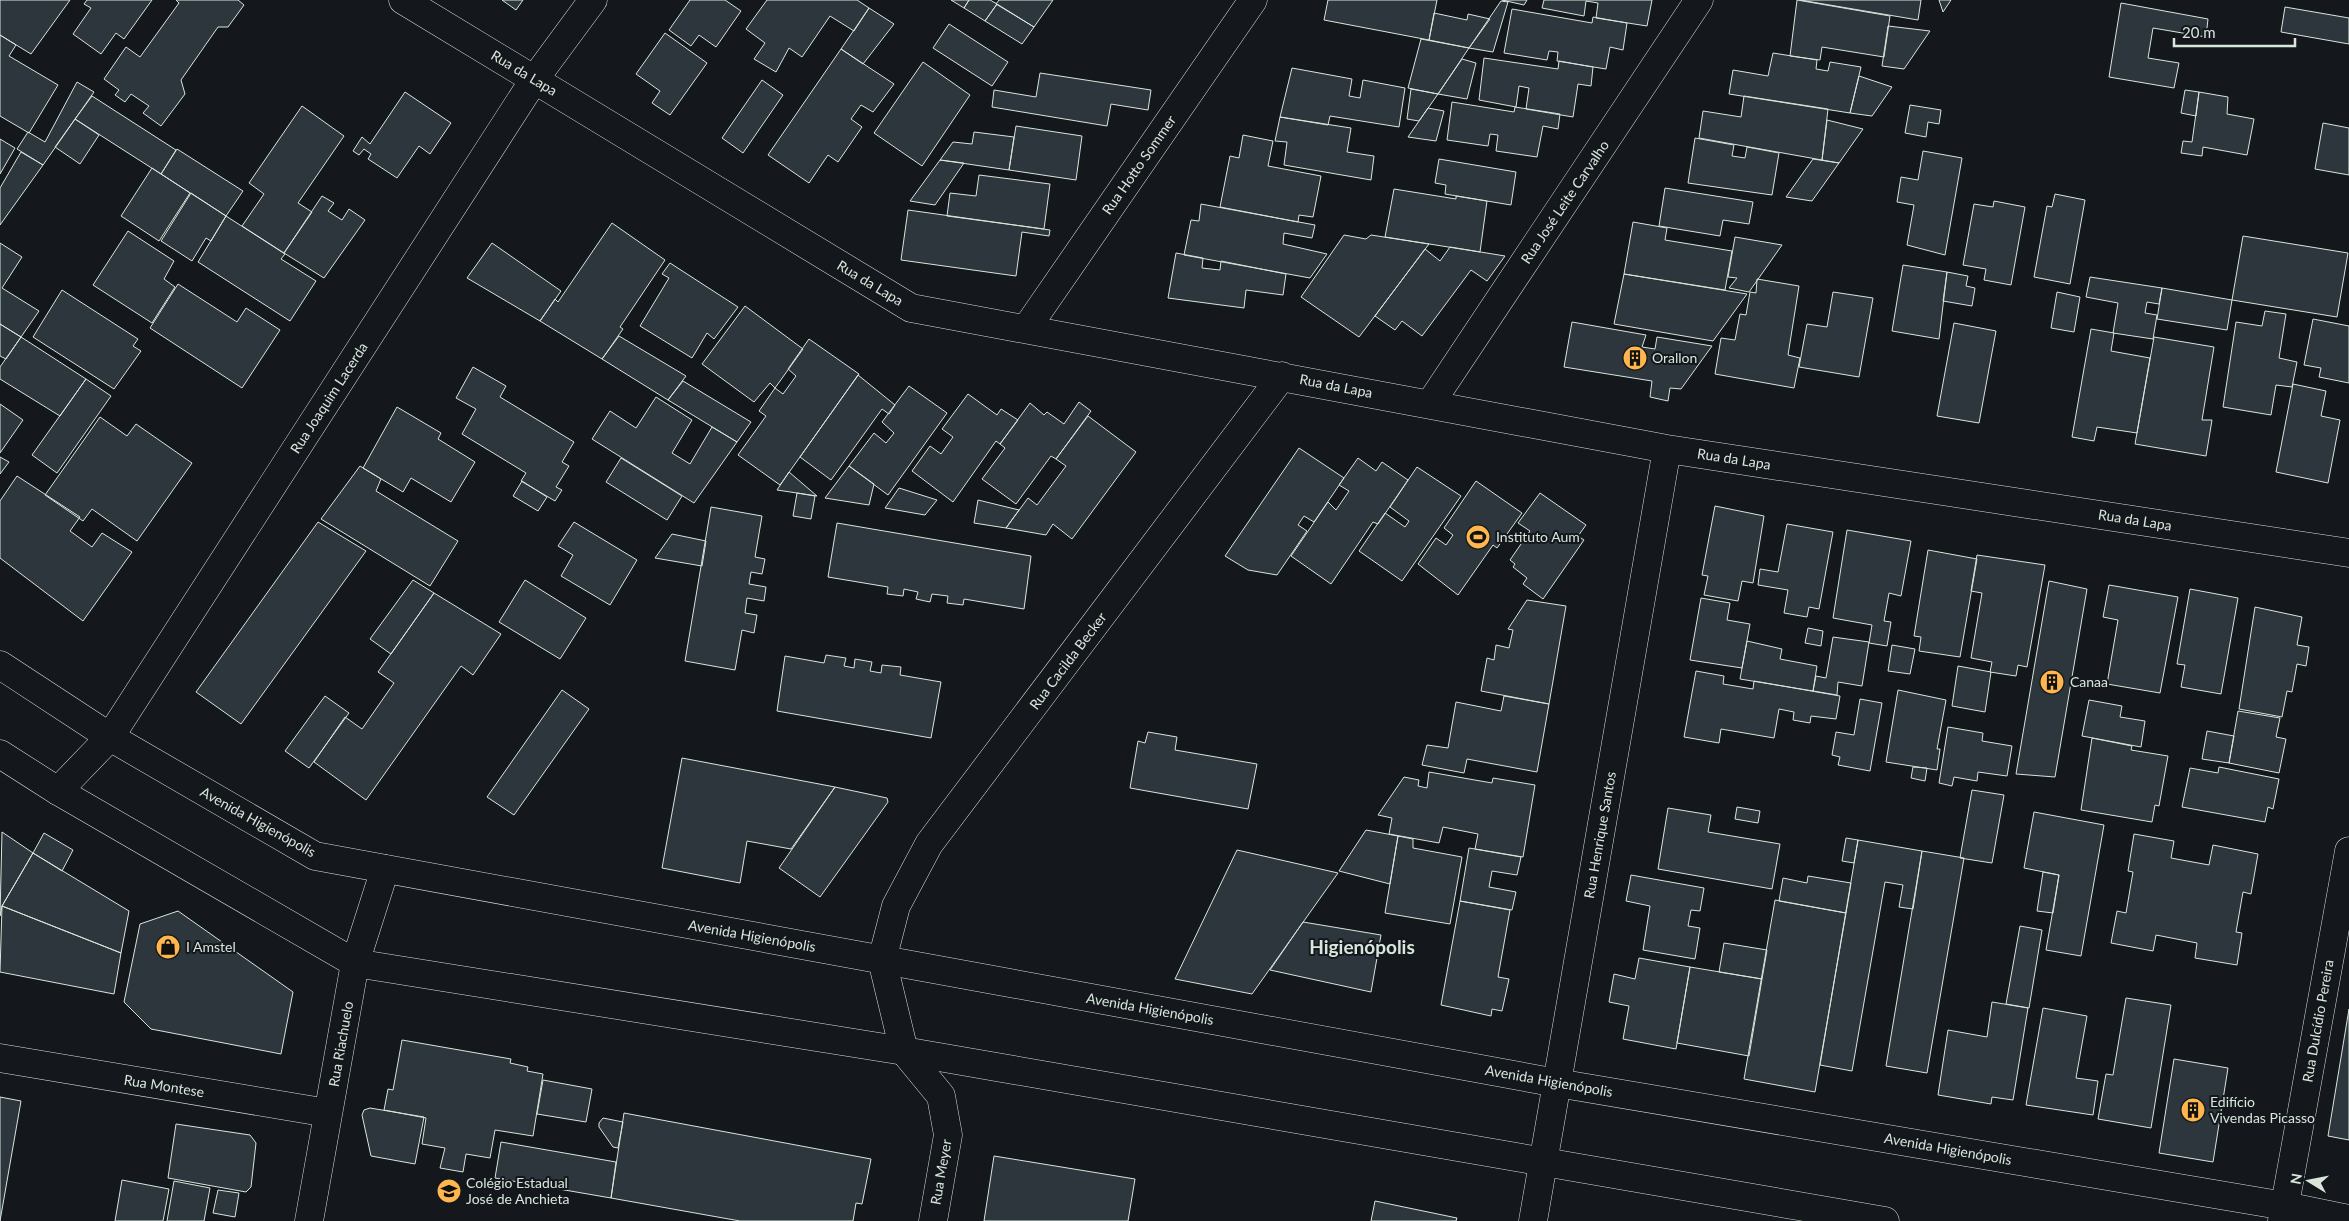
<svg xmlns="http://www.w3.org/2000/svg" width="2349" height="1221" font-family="Lato,sans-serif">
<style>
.building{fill:#2c363c;stroke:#d8e6dc}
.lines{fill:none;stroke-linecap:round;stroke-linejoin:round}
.minor-casing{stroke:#d8e6dc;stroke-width:29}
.secondary-casing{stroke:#d8e6dc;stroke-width:29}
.minor{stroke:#14181c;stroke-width:28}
.secondary{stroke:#14181c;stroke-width:28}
.labels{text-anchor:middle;stroke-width:4;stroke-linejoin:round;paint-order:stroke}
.street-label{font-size:14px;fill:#d8e6dc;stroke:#14181c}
.poi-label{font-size:14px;fill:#d8e6dc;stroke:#14181c;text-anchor:start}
.district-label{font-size:19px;font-weight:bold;fill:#d8e6dc;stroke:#14181c}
</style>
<rect width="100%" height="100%" fill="#14181c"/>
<!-- building -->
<path class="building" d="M0,0H70L31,54L0,35Z
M87,0H152L124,39L116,33L101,54L73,34L91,8L84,4Z
M176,0H238L244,5L228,27H218L181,80L185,94L161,126L143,113L149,106L131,94L125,102L115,95L119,90L104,79L126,47L140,57L179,3Z
M502,0H523L516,10Z
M690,0H725L741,11L716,47L699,35L691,46L669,30Z
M767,0H857L869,8L854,31L830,16L802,57L789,48L776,72L754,59L765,43L746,29Z
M951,0H969L964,8Z
M969,0H990L997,4L985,21L964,8Z
M999,0H1053L1034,27L996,4Z
M1328,0H1437L1429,40L1324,20Z
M1502,0H1527L1524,5Z
M1544,0H1652L1647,26L1596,18L1598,3L1586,1L1584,16L1542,8Z
M1797,0L1890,16L1884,57L1822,47L1820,60L1790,56Z
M1800,0H1921L1918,20Z
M1939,0H1951L1943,12Z
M1501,1L1508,2L1493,52L1469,48Z
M2121,3L2208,19L2206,37L2153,28L2148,58L2179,63L2174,88L2109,77Z
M997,4L1034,27L1022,44L985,21Z
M2285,7L2349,18V44L2281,32Z
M869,8L894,24L863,64L841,49Z
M1512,9L1592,23L1593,17L1627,23L1623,50L1610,47L1606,69L1557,61L1558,52L1549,51L1547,60L1504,53Z
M1434,13L1467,20L1468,14L1490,19L1469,48L1429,40Z
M949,24L1008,62L992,86L933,48Z
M1888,26L1930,31L1904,69L1882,66Z
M665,33L707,63L670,115L652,103L660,91L636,74Z
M0,35L16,45L9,56L58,85L29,133L0,116Z
M1421,39L1469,48L1438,94L1408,88Z
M841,49L894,84L873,112L861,105L851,119L862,127L838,162L828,155L809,183L768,155Z
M1773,53L1817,60L1816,69L1828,71L1830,62L1861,67L1850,113L1729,94L1733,70L1768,76Z
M1484,58L1558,69L1559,61L1593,67L1591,86L1578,84L1573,117L1526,109L1529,88L1519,86L1516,107L1479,100Z
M1462,59L1476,63L1467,99L1438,94Z
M923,62L970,95L922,166L874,133Z
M1292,68L1352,79L1349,96L1360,98L1363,80L1405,88L1399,127L1330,116L1328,125L1280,117Z
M1040,73L1151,90L1148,110L1111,104L1107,126L992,107L994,90L1036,97Z
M1859,76L1892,87L1872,116L1850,113Z
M762,80L783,95L743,153L722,138Z
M77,82L94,92L43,165L17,149L28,132L45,142Z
M1411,89L1438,94L1419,121L1407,119Z
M2185,90L2199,92L2196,116L2181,113Z
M405,92L451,123L430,154L419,146L397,178L368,159L371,154L364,149L359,155L353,151L362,137L370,144Z
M2199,92L2228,97L2227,114L2254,119L2247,155L2203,147L2202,156L2181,153L2183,141L2192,142Z
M92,96L176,150L161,174L75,119Z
M1744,96L1828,109L1822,160L1699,138L1703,111L1741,117Z
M1452,102L1514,112L1515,107L1560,114L1558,129L1543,126L1537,157L1496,151L1498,135L1490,134L1488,146L1447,140Z
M1910,105L1941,110L1939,124L1928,122L1926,137L1905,133Z
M302,106L344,136L298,203L312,212L284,253L242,226L264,194L249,183Z
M1428,108L1444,111L1436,141L1408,137Z
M1280,117L1351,128L1347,152L1374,156L1371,180L1284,165L1287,142L1275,141Z
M75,119L99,135L80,164L55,147Z
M1827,120L1863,129L1839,163L1822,160Z
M2323,123L2349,128V175L2315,169Z
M1016,126L1082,136L1076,180L1009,170Z
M974,132L1014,137L1009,170L940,160L953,142L972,144Z
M1243,135L1273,141L1268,166L1321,176L1313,217L1299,215L1298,222L1220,207L1230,156L1239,158Z
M1695,138L1734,145L1732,156L1745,158L1747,147L1779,153L1772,195L1688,183Z
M0,139L15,148L0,174Z
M177,149L243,191L226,216L161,174Z
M1923,151L1962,158L1945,255L1907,245L1914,205L1897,202L1901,177L1918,180Z
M21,152L43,165L0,225V188Z
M1439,159L1516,172L1511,205L1445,194L1446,185L1435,183Z
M1813,159L1839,163L1812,201L1786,197Z
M940,160L964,163L935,205L910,201Z
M152,168L190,193L159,241L121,216Z
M979,175L1050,184L1044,229L947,216L950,193L976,196Z
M1665,188L1753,202L1749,224L1723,220L1720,236L1659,226Z
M1394,189L1456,199V196L1487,201L1480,252L1385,237Z
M191,193L226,216L211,241L206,238L192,261L161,241Z
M2055,194L2085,200L2070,284L2034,277L2047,206L2052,207Z
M322,196L334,203L328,211L342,220L349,209L365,220L324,278L284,253Z
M1994,201L2025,207L2011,285L1984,280L1986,269L1963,265L1974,204L1993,207Z
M1201,204L1315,225L1312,238L1284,233L1283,244L1327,254L1310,278L1184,255L1191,220L1199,221Z
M908,210L1050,230L1049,236L1022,232L1016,276L901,260Z
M226,216L285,254L281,259L316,281L290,321L198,262Z
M1633,222L1667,228L1665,240L1732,251L1725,290L1624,274Z
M612,223L665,260L620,327L623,329L602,359L540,321L555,299L558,302Z
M128,231L174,261L164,279L175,287L152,323L93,285Z
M1344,235L1366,239L1371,235L1429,244L1359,337L1301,297Z
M2243,236L2348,253L2337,317L2232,300Z
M1735,237L1782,245L1749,292L1729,288L1737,278L1728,277Z
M0,243L22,257L2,288L39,311L21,337L0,324Z
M492,243L561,291L540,321L467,278Z
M1450,247L1505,256L1487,281L1471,270L1422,336L1402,321L1395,330L1375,316L1425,249L1440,261Z
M1176,253L1203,258L1202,268L1220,270L1221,261L1286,274L1283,295L1246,290L1244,308L1168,298Z
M670,263L738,307L714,339L707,333L692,358L640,326L669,278L662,274Z
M1903,265L1947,272L1939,339L1892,331Z
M1947,272L1968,276L1966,286L1975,288L1972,306L1943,301Z
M1624,274L1747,294L1713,341L1614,324Z
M2090,277L2162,288L2159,304L2147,302L2145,313L2157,315L2153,339L2113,333L2118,303L2086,297Z
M1757,279L1799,286L1788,355L1800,358L1794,388L1715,374L1721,338L1735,340L1740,314L1746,315L1750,292L1756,293Z
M178,284L237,322L246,308L280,330L242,388L150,328Z
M2162,288L2232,300L2227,330L2157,319Z
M62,290L138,339L133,346L141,351L114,389L33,337Z
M1833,292L1873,298L1859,377L1799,367L1807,324L1827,327Z
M2057,292L2080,297L2074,332L2051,328Z
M745,306L803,349L775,388L770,383L754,402L702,364Z
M2265,311L2286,314L2279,358L2297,362L2292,387L2276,385L2271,415L2223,407L2236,322L2262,326Z
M2313,319L2349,326V383L2319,377L2321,368L2304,365Z
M1572,322L1646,335L1642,347L1655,349L1657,337L1712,346L1681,389L1670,388L1668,401L1650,397L1652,381L1564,367Z
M1954,323L1996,331L1979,423L1937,416Z
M0,324L21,337L6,359L0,356Z
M2091,329L2114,333L2111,351L2150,358L2137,433L2097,427L2094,441L2072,437Z
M619,336L686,376L668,400L602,359Z
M21,337L86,379L60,416L0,379V367Z
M2154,337L2214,347L2202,420H2212L2206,456L2135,444Z
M809,339L859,374L780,485L738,455L766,416L759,411L775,388L783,394L796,376L788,369Z
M473,367L506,386L500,397L574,442L562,462L569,466L556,487L562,490L555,501L521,481L526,473L462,434L476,409L456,398Z
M858,375L895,405L889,414L882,409L831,480L800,457Z
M86,379L111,396L57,473L32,455Z
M683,381L751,422L737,442L668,400Z
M2293,384L2326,391L2321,416L2340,420L2328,483L2276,472Z
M909,386L947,413L888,495L849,466L874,433L886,443L894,433L882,422Z
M968,394L997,415L1001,409L1018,420L1000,444L996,441L953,502L912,471L930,446L941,454L953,437L942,429Z
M656,397L692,420L672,453L690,464L712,427L737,442L694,503L592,439L610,411L636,428Z
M1079,402L1091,411L1056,459L1051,456L1016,504L982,479L1005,448L1000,444L1030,403L1044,415L1047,412L1064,424Z
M0,404L23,420L0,453Z
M397,407L441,433L438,439L475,462L451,502L411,478L403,492L363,468Z
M1088,416L1136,452L1072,539L1053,524L1046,535L1006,528L1028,498L1037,505L1066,466L1056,459Z
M100,417L127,436L136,424L192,463L137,541L92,509L83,521L45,495Z
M1299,448L1344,478L1314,522L1304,516L1298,525L1307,531L1277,575L1248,570L1225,556Z
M0,457L9,462L0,474Z
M621,458L682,496L667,520L606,482Z
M1358,458L1376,471L1382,462L1408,480L1378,524L1373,522L1331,584L1291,556L1328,502L1336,510L1349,491L1339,485Z
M360,466L381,479L376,491L458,541L430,586L321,519Z
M849,466L874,484L869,505L825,498Z
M1417,467L1461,496L1402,581L1359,551L1385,513L1405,527L1409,521L1390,507Z
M789,472L817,496L777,490Z
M17,476L80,517L70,531L92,547L102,533L132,552L83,621L0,558V501Z
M522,481L547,497L538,511L513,496Z
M1476,481L1522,513L1497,548L1493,545L1458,595L1418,564L1436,538L1446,545L1453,535L1444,528Z
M899,488L937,500L925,515L885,508Z
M797,493L815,496L811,519L793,516Z
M1540,493L1586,525L1578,536L1584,540L1543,599L1523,584L1527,578L1513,567L1515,564L1510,560L1530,531L1518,523Z
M978,500L1019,510L1006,528L974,523Z
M1715,506L1764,516L1753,583L1742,581L1738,601L1704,595L1708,576L1702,575Z
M711,507L762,516L755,557L765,559L762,574L751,572L749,584L766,587L764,601L747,598L745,613L757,615L754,633L742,630L735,670L685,661Z
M318,522L366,551L241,724L196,692Z
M574,522L637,560L610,605L561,576L573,555L558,546Z
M837,523L1031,556L1024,609L964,599L963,605L947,603L948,596L932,594L930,602L916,599L918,592L904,589L903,596L887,594L888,587L828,577Z
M1787,524L1833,532L1819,609L1809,607L1807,617L1784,613L1788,590L1758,585L1760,569L1778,572Z
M1847,530L1911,541L1901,596L1889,593L1884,621L1891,622L1887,646L1869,643L1872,625L1833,618Z
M672,534L706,541L702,566L655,558Z
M1928,550L1977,559L1960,657L1919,651L1921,637L1914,636Z
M1977,555L2045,565L2027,667L2018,665L2016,676L1990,672L1992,662L1971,658L1982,593L1971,591Z
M413,580L434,593L391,654L370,639Z
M525,580L586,618L560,659L499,622Z
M2049,581L2087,589L2055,777L2016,774Z
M2109,585L2178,597L2160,693L2107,684L2118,620L2103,617Z
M2190,589L2238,598L2221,694L2181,687L2185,665L2177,664Z
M434,593L501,634L473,675L461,666L366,800L314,762L345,717L362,729L394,683L378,672Z
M1701,598L1730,603L1727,620L1750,624L1742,668L1690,660Z
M1527,600L1566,606L1549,704L1481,691L1487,658L1494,660L1496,645L1509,648L1513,630L1508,629Z
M2255,607L2302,617L2297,645L2309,647L2306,666L2297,664L2292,692L2287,691L2282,717L2239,709Z
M1808,628L1823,631L1821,646L1805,643Z
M1833,637L1869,642L1862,686L1838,682L1837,695L1813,691L1816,676L1826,678Z
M1747,641L1782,649L1780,659L1817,666L1813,691L1740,679Z
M1892,645L1915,649L1910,674L1888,671Z
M826,655L846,658L844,666L854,668L855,659L872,662L870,671L881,673L882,665L901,667L900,675L941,682L931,738L777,711L785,656L824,663Z
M1958,666L1991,672L1985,712L1952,706Z
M1696,671L1724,676L1723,684L1753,689L1754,681L1840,696L1836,719L1811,716L1810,723L1793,720L1794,712L1779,709L1774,738L1721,729L1719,743L1684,737Z
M562,690L589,709L514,815L487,797Z
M1898,690L1946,700L1937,749H1940L1937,770L1886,762Z
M325,696L349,713L309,768L285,751Z
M1504,696L1549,704L1537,772L1467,759L1464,773L1422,765L1427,745L1448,748L1456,702L1501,711Z
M1860,699L1882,703L1870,771L1838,765L1840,757L1832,755L1836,732L1854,735Z
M2089,700L2122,706L2120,717L2145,721L2141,747L2082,736Z
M2238,711L2280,718L2276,737L2286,739L2279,773L2229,763Z
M1948,727L1983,733L1982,741L2012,746L2007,776L1978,772L1977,781L1954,777L1952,786L1939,783Z
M2207,731L2234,736L2229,763L2202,759Z
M1148,732L1177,737L1175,750L1257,764L1248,809L1130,788L1138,741L1145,743Z
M2092,738L2132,746L2131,750L2168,756L2159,806L2155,805L2152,822L2081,810Z
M682,758L835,787L791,849L747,841L740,883L662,868Z
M1913,767L1927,768L1925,781L1911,778Z
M2219,767L2279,779L2273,809L2268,807L2265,822L2182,807L2190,768L2218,773Z
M1429,772L1492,783L1493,778L1535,785L1523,857L1475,849L1478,834L1443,827L1439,843L1389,834L1392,818L1378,815L1404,777L1419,780L1418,786L1427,788Z
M835,787L887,798L888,802L820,897L779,868Z
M1972,790L2004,795L1992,863L1960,858Z
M1737,807L1760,811L1758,823L1735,819Z
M1668,808L1711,815L1708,832L1780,844L1772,889L1658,869Z
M2034,812L2104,825L2081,956L2046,950L2059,875L2024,868Z
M1366,830L1398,836L1390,884L1339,871Z
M2,832L33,853L2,906L0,916Z
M44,833L73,850L62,871L33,853Z
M2134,834L2174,841L2171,858L2209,865L2213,845L2258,854L2251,894L2243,892L2236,932L2242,933L2237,965L2195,958L2197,943L2156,935L2153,951L2111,943L2117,911L2126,913L2133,872L2128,871Z
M1398,836L1413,839V848L1462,857L1450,924L1385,913Z
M1846,838L1858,840L1854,863L1842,861Z
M1858,840L1922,851L1913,909L1899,907L1903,885L1885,882L1852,1071L1820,1065Z
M1469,848L1521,857L1517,875L1492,871L1489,887L1516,892L1512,910L1460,901Z
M1237,850L1338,873L1252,994L1175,979Z
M1922,851L1964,858L1927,1073L1886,1066Z
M33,853L129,911L121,953L2,906Z
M2043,872L2059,875L2053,913L2037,911Z
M1631,875L1704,888L1700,911L1691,910L1688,926L1700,928L1695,959L1643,950L1650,906L1626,901Z
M1808,876L1851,883L1846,913L1779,901L1783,878L1807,883Z
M1775,900L1846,913L1815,1092L1744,1079Z
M1460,901L1510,910L1498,977L1509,979L1502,1011L1492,1009L1491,1016L1441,1005Z
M2,906L121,953L114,994L0,972Z
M178,911L293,992L281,1054L151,1029L124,1002L140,924Z
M1303,922L1381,935L1371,992L1270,970Z
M2020,926L2042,930L2029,1008L2006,1004Z
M1724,943L1767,950L1762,979L1719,972Z
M1639,958L1690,967L1676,1049L1623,1039L1629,1006L1609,1002L1614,974L1635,979Z
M1690,967L1762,979L1749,1056L1677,1043Z
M2126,998L2171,1005L2151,1128L2098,1119L2106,1074L2113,1075Z
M1992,1002L2028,1008L2013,1100L1992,1097L1991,1104L1938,1095L1948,1030L1987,1037Z
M2043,1008L2087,1016L2076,1078L2098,1081L2093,1115L2026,1105Z
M2349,1009V1140L2328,1136Z
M402,1040L511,1059L510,1063L528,1067L527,1071L543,1074L533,1136L495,1130L490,1158L466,1154L463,1172L440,1168L445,1148L422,1144L426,1118L384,1110L388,1089L393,1090Z
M2174,1059L2228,1068L2213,1162L2159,1153Z
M543,1080L592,1089L586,1122L537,1114Z
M0,1097L21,1101L0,1221Z
M370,1108L424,1117L415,1164L371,1156L362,1115L364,1110Z
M624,1113L871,1159L862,1204L856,1203L853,1221H740L611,1198Z
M603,1118L623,1122L618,1148L613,1147L599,1127V1123Z
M176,1124L250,1135L256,1143L251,1187L246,1192L168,1178Z
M501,1142L616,1162L611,1198L495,1178Z
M994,1156L1135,1179L1128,1221H984Z
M122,1180L169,1189L163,1221H115Z
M174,1181L210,1188L204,1221H167Z
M218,1190L239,1193L235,1217L213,1213Z
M1375,1201L1457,1218L1456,1221H1371Z"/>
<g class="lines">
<defs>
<path id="minor" d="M403,0L911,308L1667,449L2349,553
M1026,329L1253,0
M1430,404L1699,0
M58,791L110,737L534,80L593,0
M0,1058L328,1113
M309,1221L355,963L385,869
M933,1221L948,1135L941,1096L904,1051L882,960L896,906L929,844L1282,376
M1533,1221L1667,449
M2282,1221L2349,851"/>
<path id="secondary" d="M0,665L110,737L315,856L1557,1083L2285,1206L2349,1219
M0,754L58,791L355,963L904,1051L1885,1221"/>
</defs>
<!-- minor casing -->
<use href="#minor" class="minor-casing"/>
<!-- secondary casing -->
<use href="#secondary" class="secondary-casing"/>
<!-- minor -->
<use href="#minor" class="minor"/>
<!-- secondary -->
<use href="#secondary" class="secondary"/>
</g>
<!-- icons -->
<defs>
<symbol id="building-disc" viewBox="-11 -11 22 22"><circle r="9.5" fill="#ffb74d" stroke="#14181c"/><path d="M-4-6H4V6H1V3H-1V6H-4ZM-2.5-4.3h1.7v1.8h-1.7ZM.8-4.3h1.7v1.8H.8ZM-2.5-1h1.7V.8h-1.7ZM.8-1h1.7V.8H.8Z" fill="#111"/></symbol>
<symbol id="stadium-disc" viewBox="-11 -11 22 22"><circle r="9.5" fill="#ffb74d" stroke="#14181c"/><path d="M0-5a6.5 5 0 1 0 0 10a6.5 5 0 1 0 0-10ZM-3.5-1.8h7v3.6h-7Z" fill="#111"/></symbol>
<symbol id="shop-disc" viewBox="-11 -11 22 22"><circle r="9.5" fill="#ffb74d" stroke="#14181c"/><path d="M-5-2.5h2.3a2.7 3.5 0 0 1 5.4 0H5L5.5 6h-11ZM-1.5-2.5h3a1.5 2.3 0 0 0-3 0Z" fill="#111"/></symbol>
<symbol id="school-disc" viewBox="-11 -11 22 22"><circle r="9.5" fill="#ffb74d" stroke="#14181c"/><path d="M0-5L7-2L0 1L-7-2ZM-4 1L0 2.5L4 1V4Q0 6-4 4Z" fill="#111"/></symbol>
</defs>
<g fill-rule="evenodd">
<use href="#building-disc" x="1621" y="344" width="28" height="28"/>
<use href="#stadium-disc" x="1464" y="523" width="28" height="28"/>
<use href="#building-disc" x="2038" y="668" width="28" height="28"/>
<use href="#shop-disc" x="154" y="933" width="28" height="28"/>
<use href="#building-disc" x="2179" y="1096" width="28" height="28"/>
<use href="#school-disc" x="435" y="1177" width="28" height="28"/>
</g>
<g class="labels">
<!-- street labels -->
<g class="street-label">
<text transform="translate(524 73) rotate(31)" y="5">Rua da Lapa</text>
<text transform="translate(1139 165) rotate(-55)" y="5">Rua Hotto Sommer</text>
<text transform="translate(1565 202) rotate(-56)" y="5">Rua José Leite Carvalho</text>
<text transform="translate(870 283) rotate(31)" y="5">Rua da Lapa</text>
<text transform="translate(1336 386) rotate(11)" y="5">Rua da Lapa</text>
<text transform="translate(329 398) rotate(-57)" y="5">Rua Joaquim Lacerda</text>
<text transform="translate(1734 459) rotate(9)" y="5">Rua da Lapa</text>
<text transform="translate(2135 520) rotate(9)" y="5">Rua da Lapa</text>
<text transform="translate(1068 661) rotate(-53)" y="5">Rua Cacilda Becker</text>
<text transform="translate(258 822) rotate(29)" y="5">Avenida Higienópolis</text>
<text transform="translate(1600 835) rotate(-80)" y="5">Rua Henrique Santos</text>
<text transform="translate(752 936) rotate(10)" y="5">Avenida Higienópolis</text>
<text transform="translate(1150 1009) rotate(10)" y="5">Avenida Higienópolis</text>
<text transform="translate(2318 1021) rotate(-80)" y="5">Rua Dulcídio Pereira</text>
<text transform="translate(341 1044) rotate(-80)" y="5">Rua Riachuelo</text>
<text transform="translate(1549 1081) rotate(10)" y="5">Avenida Higienópolis</text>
<text transform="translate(164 1086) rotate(9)" y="5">Rua Montese</text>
<text transform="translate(1948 1149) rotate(10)" y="5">Avenida Higienópolis</text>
<text transform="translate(941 1172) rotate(-80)" y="5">Rua Meyer</text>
</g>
<!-- poi labels -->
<g class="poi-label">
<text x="1652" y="363">Orallon</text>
<text x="1496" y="542">Instituto Aum</text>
<text x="2070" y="687">Canaa</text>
<text x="186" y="952">I Amstel</text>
<text x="2210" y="1107">Edifício<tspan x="2210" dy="16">Vivendas Picasso</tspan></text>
<text x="466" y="1188">Colégio Estadual<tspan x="466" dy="16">José de Anchieta</tspan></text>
</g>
<!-- district labels -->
<g class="district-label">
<text x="1362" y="954">Higienópolis</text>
</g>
</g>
<!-- north arrow -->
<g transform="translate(2309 1181) rotate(280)" stroke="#14181c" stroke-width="4" paint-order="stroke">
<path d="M0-4L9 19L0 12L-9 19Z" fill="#d8e6dc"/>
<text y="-8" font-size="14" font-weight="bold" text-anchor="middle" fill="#d8e6dc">N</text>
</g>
<!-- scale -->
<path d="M2174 38v8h121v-8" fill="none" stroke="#d8e6dc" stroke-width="2.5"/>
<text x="2182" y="38" font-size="15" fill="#d8e6dc" stroke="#14181c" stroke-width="4" paint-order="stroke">20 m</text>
</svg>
